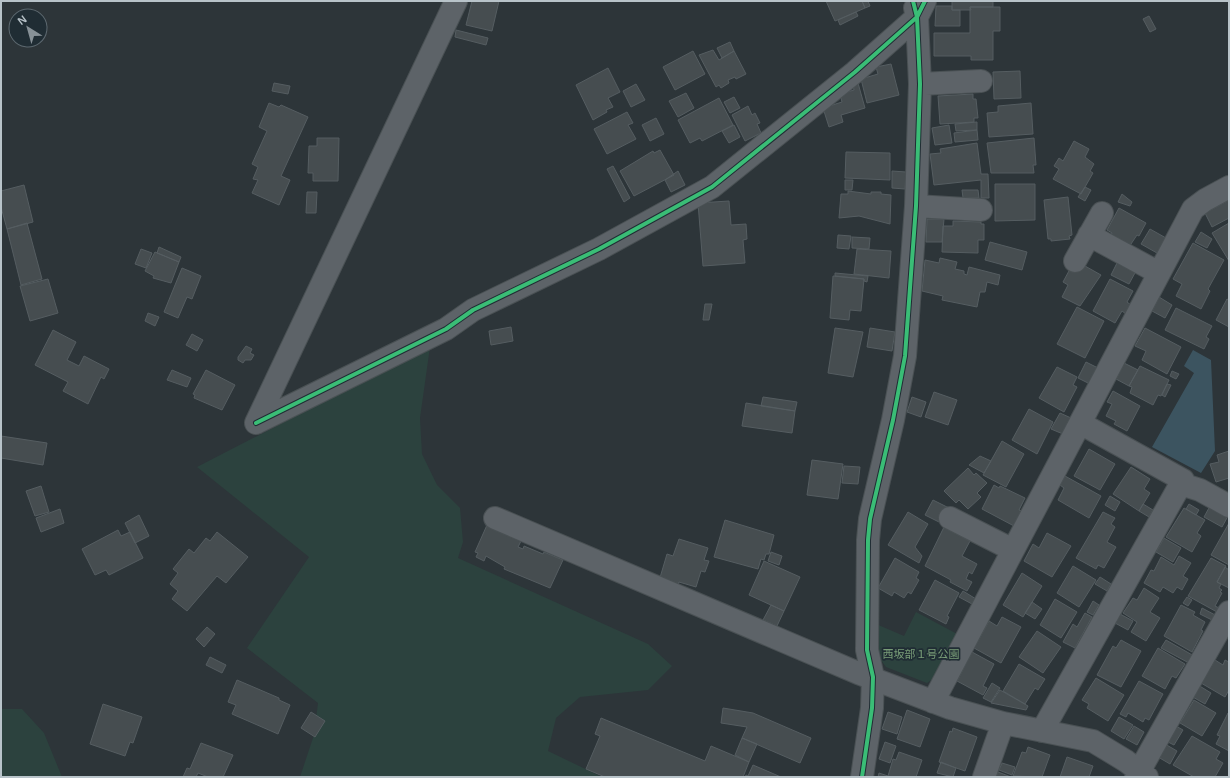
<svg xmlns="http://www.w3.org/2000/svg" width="1230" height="778" font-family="Arial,'Noto Sans JP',sans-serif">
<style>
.green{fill:#2c423e}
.water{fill:#3c5460}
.building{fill:#464d50;stroke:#555d61}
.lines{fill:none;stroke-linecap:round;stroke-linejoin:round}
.minor-casing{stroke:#4a5154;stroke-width:24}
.minor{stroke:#5d6368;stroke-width:22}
.cycleway-casing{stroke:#202d34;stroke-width:6}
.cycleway{stroke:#3abd76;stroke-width:4}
.labels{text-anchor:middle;stroke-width:3.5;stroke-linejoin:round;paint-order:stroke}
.park-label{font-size:11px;fill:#799d78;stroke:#202d34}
</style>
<rect width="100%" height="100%" fill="#2d3539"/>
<!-- green -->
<path class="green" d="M430,347L420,418L422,454L437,485L460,508L463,542L458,558L648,644L672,666L648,690L580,697L556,718L548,751L602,777H300L314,735L318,703L247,648L309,557L197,467Z
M916,612L959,635L937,676L927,683L886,667L875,652L876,624L904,636Z
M1,709H22L44,733L62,777H1Z"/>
<!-- water -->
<path class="water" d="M1193,350L1211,360L1215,451L1201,473L1152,447L1194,373L1184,366Z"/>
<!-- building -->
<path class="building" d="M472,1H499L492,31L466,25Z
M826,1H862L865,8L835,21Z
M862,1H868L870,6L865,8Z
M952,1H993V7H970L971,10H952Z
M936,6H952V10H960V26H935Z
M970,7H1000V31H993V60H971V56H934V33H970Z
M856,12L858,16L840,25L838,20Z
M1149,16L1156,29L1150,32L1143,19Z
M456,30L488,38L486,45L455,37Z
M730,42L734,51L722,58L717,48Z
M713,50L719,60L734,51L746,74L736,79L735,77L728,80L729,83L721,88L719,85L716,87L699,55Z
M693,51L705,74L675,90L663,67Z
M891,64L899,95L867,103L861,79L878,74L876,67Z
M608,68L620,92L608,98L613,107L606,110L607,112L593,120L576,85Z
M1020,71L1021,98L994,99L993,72Z
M274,83L290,86L288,94L272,91Z
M858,83L865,108L841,115L843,122L829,127L823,108L842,102L840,94L854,90L853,84Z
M636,84L645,100L631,107L623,91Z
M686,93L694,108L678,117L669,101Z
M973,94V99H976L978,118H974V122L940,124L938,96Z
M734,97L740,108L730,113L724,102Z
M719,98L733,125L702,141L700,138L690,143L678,120Z
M269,103L279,107L281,105L308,117L281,176L290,180L279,205L252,193L258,180L253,179L258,167L252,164L267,131L259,127Z
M1031,103L1033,134L989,137L987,113L998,112V106Z
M748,106L752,115L755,113L760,123L757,124L761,133L745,141L732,115Z
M627,112L633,123L628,125L636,139L607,154L594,129Z
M656,118L664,134L650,141L642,125Z
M977,122V130L956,131L955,124Z
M734,125L740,137L729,143L722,131Z
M949,125L952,143L935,145L932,128Z
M977,130L978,140L955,142L954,133Z
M317,138H339L338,181H313V173H308L309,146H317Z
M1034,138L1036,165H1033L1034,173H991L987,143Z
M1074,141L1089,149L1085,157L1094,164L1090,171L1093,173L1081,194L1053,179L1059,169L1054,166L1059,158L1063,161Z
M977,143L981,174H988L989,198H981V180L934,185L930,154L941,153L940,149Z
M660,150L674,175L634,196L620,171L653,151L654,153Z
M846,152L890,153V180L845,178Z
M613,166L630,198L624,202L607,169Z
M678,171L685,185L671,192L665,180Z
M892,171L906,172L905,189L892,188Z
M845,180H853L852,190H845Z
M995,184H1035V220L995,221Z
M24,185L33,222L7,229L1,207V191Z
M1085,187L1091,190L1085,201L1078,197Z
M962,190H978L979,198H963Z
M848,191L871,194V192H881V194L891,195L890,224L859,216L839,218L841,194H848Z
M307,192H317L316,213H306Z
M1122,194L1132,202L1130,206L1118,202Z
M1068,197L1072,235L1069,236L1070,239L1051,241V239H1048L1044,200Z
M1229,200V218L1212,227L1205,213Z
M729,201L731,225L746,224L747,239L743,240L745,263L703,266L698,203Z
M1119,208L1146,223L1139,236L1137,235L1129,247L1111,235L1112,233L1107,230Z
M927,219H944L942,242H926Z
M953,221L981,222V224H984V240H978V253L942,252L943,226H953Z
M27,223L42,279L21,285L7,229Z
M1229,223V261L1212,233Z
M1150,229L1166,238L1157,253L1141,244Z
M1201,232L1212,239L1207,248L1195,242Z
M838,235L851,236L849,249L837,248Z
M852,237L870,238L869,249L852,248Z
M990,242L1027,252L1022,270L985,260Z
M1193,243L1224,260L1208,289L1210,291L1201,309L1176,296L1182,284L1173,279Z
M159,247L181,257L179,262L157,253Z
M141,249L152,253L146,268L135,264Z
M857,249L891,251L889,278L854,274Z
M155,252L179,262L171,283L153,278L154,276L145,271Z
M940,258L957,262L955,269L964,271V274L967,275L969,267L1000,275L998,285L987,282L985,292H980L977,307L942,300L943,296L922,291L925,260L939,263Z
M1118,261L1136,271L1129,284L1111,275Z
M1078,265L1083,268L1085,266L1101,275L1080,306L1062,297L1068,285L1063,282L1070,269Z
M182,268L201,276L192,299L187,297L178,318L164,312Z
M835,273L868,276L867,282L864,281V279L835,276Z
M833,276L864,279L861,311L850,310L849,320L830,318Z
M48,279L58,313L30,321L20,286Z
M1110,279L1133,291L1127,302L1131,305L1126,314L1122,311L1115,323L1093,311Z
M1159,297L1172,305L1165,318L1152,311Z
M1227,299L1229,300V327L1216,320Z
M705,304H712L709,320H703Z
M1077,307L1104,321L1085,358L1057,344Z
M1176,308L1212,326L1206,337L1209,339L1204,349L1165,330Z
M148,313L159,317L155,326L145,321Z
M511,327L513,341L491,345L489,331Z
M835,328L863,332L853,377L828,373Z
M870,328L895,332L892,351L867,347Z
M1145,328L1181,347L1167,374L1142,360L1146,351L1135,346Z
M53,330L76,342L67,360L79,366L84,356L109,369L104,379L101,377L88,404L63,391L68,382L35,365Z
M192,334L203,340L197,351L186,345Z
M246,346L252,349L250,353L254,355L251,360H245L243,363L238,360V357Z
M1086,362L1098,368L1090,384L1078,378Z
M1124,363L1138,370L1129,386L1116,379Z
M1140,366L1169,380L1161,396L1158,395L1153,405L1130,393L1132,387L1129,386Z
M1057,367L1077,377L1073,385L1077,387L1064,412L1039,398Z
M172,370L191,378L187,387L167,380Z
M206,370L235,385L222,410L194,398L195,395L193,394Z
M1172,371L1179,374L1176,379L1170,376Z
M1167,384L1171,385L1165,397L1162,395Z
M1113,391L1140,406L1127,431L1114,424L1116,421L1106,416L1112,404L1107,402Z
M934,392L957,400L948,425L925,417Z
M763,397L797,402L795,411L761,406Z
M912,397L926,402L921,417L907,412Z
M746,403L795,411L792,433L742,426Z
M1029,409L1053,422L1037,454L1012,440Z
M1060,413L1071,418L1063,434L1051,429Z
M1,436L47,443L43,465L1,458Z
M1002,441L1024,454L1006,487L983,475Z
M1089,449L1115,464L1100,490L1074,476Z
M1229,451V478L1216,482L1210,464L1219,462L1217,455Z
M980,456L991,461L984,473L969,465Z
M812,460L843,464L838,499L807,495Z
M844,466L860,467L858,484L842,483Z
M1131,467L1150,479L1144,489L1150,493L1139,511L1113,494Z
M968,468L974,475L976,473L987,483L977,493L981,497L968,509L959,500L956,503L944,491Z
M1065,476L1101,496L1089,518L1058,500L1064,488L1060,485Z
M994,485L999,488L1000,486L1025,498L1019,510L1022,511L1014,526L982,509Z
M41,486L49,512L35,516L26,491Z
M1110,496L1120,502L1115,511L1105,505Z
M933,500L949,508L941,523L925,515Z
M1143,504L1153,510L1149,517L1139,511Z
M1189,504L1199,510L1196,515L1186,509Z
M1210,506L1228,516L1222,527L1204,517Z
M1184,508L1205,520L1197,533L1201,536L1192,552L1166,537Z
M60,509L64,523L41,532L36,518Z
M908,512L928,524L915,547L922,556L919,563L888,545Z
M1103,512L1115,518L1111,524L1115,527L1107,542L1116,547L1104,568L1098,565L1096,569L1076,558Z
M139,515L149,536L135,543L125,523Z
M725,520L774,535L769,554H766L764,560L761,559L758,569L714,557Z
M1229,523V565L1211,555Z
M487,525L523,537L518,547L523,549L524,546L543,554L544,552L563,560L550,588L504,569L505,567L486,556L484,561L476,557L478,553L475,552Z
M944,527L970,541L962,556L977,564L972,574L969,572L966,579L972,582L967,591L950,582L951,580L925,566Z
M118,530L121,536L130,532L143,558L109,575L106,570L95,575L82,549Z
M217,532L248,557L226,583L217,576L187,611L172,599L178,591L170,584L178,573L173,569L189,549L194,553L206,538L210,541Z
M1047,533L1071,546L1052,577L1024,561L1033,544L1039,548Z
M1164,538L1181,548L1173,562L1156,552Z
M679,539L708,548L704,560L709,561L705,572L701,571L696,587L679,582L677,587L659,581L667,554L673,556Z
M771,552L782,556L779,565L768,561Z
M1179,556L1191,563L1183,576L1188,579L1182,590L1177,587L1173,593L1163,587L1160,592L1144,583L1151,570L1154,571L1161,557L1174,565Z
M895,558L919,572L916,578L919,580L911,594L908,592L904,598L894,592L892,596L878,588Z
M1211,558L1226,566L1217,582L1221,584L1219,588L1222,590L1220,592L1222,593L1215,606L1219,608L1217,612L1188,596Z
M764,561L800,577L784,611L749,595Z
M1073,566L1096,580L1079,607L1057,593Z
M1225,567L1229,570V588L1217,582Z
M1022,573L1042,586L1023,617L1003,605Z
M1100,577L1111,584L1107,591L1095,584Z
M935,580L959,593L947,616L949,617L946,624L919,610Z
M1144,588L1159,598L1150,612L1160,618L1146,641L1131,632L1137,622L1123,613L1133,598L1137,600Z
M963,591L976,599L972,604L959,597Z
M1187,597L1192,600L1188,606L1183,603Z
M1055,599L1077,612L1061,638L1040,625Z
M1093,601L1099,605L1093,615L1087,612Z
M1032,602L1042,609L1035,619L1025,613Z
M771,605L784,611L777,626L763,620Z
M1181,605L1195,612L1193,615L1205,622L1201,630L1203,631L1192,652L1164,636Z
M1202,608L1217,616L1214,621L1200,614Z
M1085,613L1092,617L1075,648L1063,642L1073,624L1077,627Z
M1120,614L1133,621L1128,630L1115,623Z
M1002,617L1021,627L1001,663L974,648L989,621L997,626Z
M207,627L215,634L204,647L196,639Z
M1037,631L1061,647L1043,673L1019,657Z
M1121,640L1141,651L1121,687L1097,675L1113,646L1116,648Z
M1166,640L1194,656L1189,663L1161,648Z
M1158,648L1185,664L1176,678L1172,676L1165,689L1142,676Z
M972,652L994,664L983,686L987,688L983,695L957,681Z
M210,657L226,665L222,673L206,665Z
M1215,660L1223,665L1225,660L1229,662V690L1225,697L1201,683Z
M1019,664L1045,679L1038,690L1035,688L1025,704L1003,691Z
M1096,678L1124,695L1108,721L1087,708L1089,704L1082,700Z
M237,680L279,698V700L290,705L278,734L232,714L236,705L228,702Z
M1139,681L1163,694L1149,720L1145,718L1143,722L1128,713L1126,717L1120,714Z
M992,683L1000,688L991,702L983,698Z
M1198,685L1211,693L1205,704L1191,696Z
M1000,690L1028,706L1026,710L991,703Z
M1194,700L1216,713L1202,736L1180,723Z
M103,704L142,717L133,743L130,742L125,756L90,744Z
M723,708L753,713L811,738L800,763L742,738L747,727L721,723Z
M907,710L930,719L920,747L897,739Z
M311,712L325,721L315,737L301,728Z
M888,712L902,717L897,734L882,729Z
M1228,713L1229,714V751L1216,744L1220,736L1217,735Z
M1119,717L1133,725L1124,739L1111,731Z
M601,718L705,761L711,746L749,762L743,777H605L586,769L600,736L595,734Z
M1134,726L1144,732L1137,745L1126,739Z
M1176,726L1183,730L1174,745L1168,742Z
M953,728L977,737L965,771L939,762L950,731L952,732Z
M1192,736L1220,752L1216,759L1223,763L1215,777H1194L1173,765Z
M742,738L757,744L749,762L735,755Z
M885,742L896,746L890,763L879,759Z
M201,743L233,755L223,777H208L198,773L196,777H183L187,768L190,769Z
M1165,744L1177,751L1170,764L1158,757Z
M1028,747L1050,755L1042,777L1013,776L1022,752L1026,753Z
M899,752L922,760L916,777H878L879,773L888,776L893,759L896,760Z
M1067,757L1093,766L1089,777H1060Z
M941,762L956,768L953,777L937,773Z
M1002,763L1015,767L1012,775L999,770Z
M753,765L781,777H745L746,775L748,776Z
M998,772L1011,777H996Z"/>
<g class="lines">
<defs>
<path id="minor" d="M920,84L981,81
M916,206L981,210
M1089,235L1159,273
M1075,261L1102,213
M256,423L446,329L473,310L599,249L712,187L855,72L917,17L925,1
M256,423L456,1
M1181,484L1200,490L1229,506
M495,518L858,673L950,708L1003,723L1093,741L1126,761L1147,777
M950,518L1013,550
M933,702L1193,209L1205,200L1229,187
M1042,731L1183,480L1080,423
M862,777L872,708L873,677L867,650L868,540L870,519L893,420L905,356L916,206L920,84L917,17L915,8
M984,777L1003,723
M1136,777L1229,612"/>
</defs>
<!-- minor casing -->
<use href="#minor" class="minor-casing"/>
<!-- minor -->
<use href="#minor" class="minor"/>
<defs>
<path id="cycleway" d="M256,423L446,329L473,310L599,249L712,187L855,72L917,17L925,1
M862,777L872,708L873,677L867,650L868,540L870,519L893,420L905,356L916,206L920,84L917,17L913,1"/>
</defs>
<!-- cycleway casing -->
<use href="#cycleway" class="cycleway-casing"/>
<!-- cycleway -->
<use href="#cycleway" class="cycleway"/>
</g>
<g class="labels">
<!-- park labels -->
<g class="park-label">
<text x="921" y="658">西坂部１号公園</text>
</g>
</g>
<!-- border -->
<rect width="1230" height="778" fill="none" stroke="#b8c3c9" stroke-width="4"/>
<!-- north arrow -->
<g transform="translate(28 28) rotate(323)"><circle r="19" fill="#202d34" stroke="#5d6970"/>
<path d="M0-3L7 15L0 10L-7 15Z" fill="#879197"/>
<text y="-6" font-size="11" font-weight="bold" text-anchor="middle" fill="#b8c3c9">N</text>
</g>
</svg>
